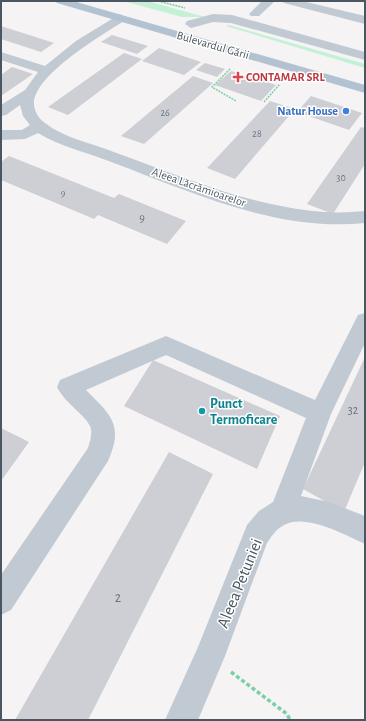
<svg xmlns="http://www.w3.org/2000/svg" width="366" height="721" font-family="'Alegreya Sans',sans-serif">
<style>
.green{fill:#c3f1d5}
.building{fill:#cdcfd5}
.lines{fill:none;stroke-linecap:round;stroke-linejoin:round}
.path-far1{stroke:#7ad0a6;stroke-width:1.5;stroke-dasharray:2 1;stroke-linecap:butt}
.path{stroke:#7ad0a6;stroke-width:3.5;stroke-dasharray:4 2.5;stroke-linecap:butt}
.minor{fill:#c1cad2;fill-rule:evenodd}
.major{fill:#b3c2d1;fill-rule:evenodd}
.health-dot{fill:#e0444e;stroke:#fff;stroke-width:1.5}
.shop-dot{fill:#3f7fe0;stroke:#fff;stroke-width:1.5}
.culture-dot{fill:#0f9aa8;stroke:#fff;stroke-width:1.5}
.labels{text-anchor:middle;stroke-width:3;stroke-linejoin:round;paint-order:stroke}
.far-number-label{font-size:10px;fill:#6b747e}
.far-street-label{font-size:12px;fill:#4a5661;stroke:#fff}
.far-health-label{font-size:12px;font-weight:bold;fill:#be3a42;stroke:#fff;text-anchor:start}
.far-shop-label{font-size:12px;font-weight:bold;fill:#366cbe;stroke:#fff;text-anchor:end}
.number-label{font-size:12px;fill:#6b747e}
.culture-label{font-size:14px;font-weight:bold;fill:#0d838f;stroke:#fff;text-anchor:start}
.near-number-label{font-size:14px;fill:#6b747e}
.near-street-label{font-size:17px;fill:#4a5661;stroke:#fff}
</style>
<rect width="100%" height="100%" fill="#f5f3f3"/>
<!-- green -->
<path class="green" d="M123,1H147L205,17H182Z
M229,25L365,64V68L226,26Z"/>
<!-- building -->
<path class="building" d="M1,26L54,43L41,52L1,39Z
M112,35L148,46L137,54L101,42Z
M159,48L201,62L184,75L142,61Z
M124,53L142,59L68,115L48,107Z
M205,63L225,69L217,77L196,70Z
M12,67L33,74L1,96V75Z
M231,71L276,85L261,101L215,85Z
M193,76L213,83L144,144L121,136Z
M311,96L362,113L349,130L297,112Z
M270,101L295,109L235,179L207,168Z
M361,127L365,128V164L333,214L307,204Z
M9,156L114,198L119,194L186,221L167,244L98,215L94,219L1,180V162Z
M365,357V462L344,512L303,489Z
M153,360L280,416L257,469L124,406Z
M1,428L29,442L1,481Z
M169,452L213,474L88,720H15Z"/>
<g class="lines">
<!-- path-far1 -->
<path class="path-far1" d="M158,1L185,8
M230,69L212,87L236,101
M264,102L280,84"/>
<!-- path -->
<path class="path" d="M231,672L287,714L290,720"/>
<!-- minor -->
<path class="minor" d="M262,1H275L259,16H251L249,14Z
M282,1H302L365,16V24L284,3Z
M120,14L126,18L124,21C102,35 32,76 34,105C35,112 39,119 45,123C64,138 91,143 114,152C169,172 223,195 281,206C309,212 337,214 365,211V223C278,232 193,193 114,163C89,153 61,147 38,133L25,139L1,140V130H22L30,125L23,116L20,105L6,115L1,116V105L25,90L38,72L1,60V52L45,66L76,41Z
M213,14L232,15L365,52V60L231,23L213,22L191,28L185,24L187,21Z
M365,313V343L331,414L301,496L329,502L365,516V544C345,535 306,513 284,525C276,529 272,536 267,543L225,656L198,720H165L198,647L247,525L259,511L273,502L306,418L166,355L86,390C111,415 124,425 108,461L11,610L1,615V575L88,448C90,441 93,433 90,426C85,415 64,402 57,387L60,380L166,336L315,400L358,315Z"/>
<!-- major -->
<path class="major" d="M55,1H73L365,85V93L57,3Z"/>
</g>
<!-- markers -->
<path class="health-dot" d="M236 71h4v4h4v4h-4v4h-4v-4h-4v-4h4z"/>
<circle class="shop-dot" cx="346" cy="111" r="4"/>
<circle class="culture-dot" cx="202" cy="411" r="4"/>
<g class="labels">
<!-- far-number labels -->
<g class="far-number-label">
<text x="165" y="116">26</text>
<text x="257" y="137">28</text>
<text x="341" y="181">30</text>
<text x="63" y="196">9</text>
</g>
<!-- far-street labels -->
<g class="far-street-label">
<text transform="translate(213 45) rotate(16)" y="4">Bulevardul Gării</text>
<text transform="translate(199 187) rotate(19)" y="4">Aleea Lăcrămioarelor</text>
</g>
<!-- far-health labels -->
<g class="far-health-label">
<text x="246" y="81">CONTAMAR SRL</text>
</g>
<!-- far-shop labels -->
<g class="far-shop-label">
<text x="338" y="115">Natur House</text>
</g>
<!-- number labels -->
<g class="number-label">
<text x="142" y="222">9</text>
<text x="353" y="414">32</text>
</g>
<!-- culture labels -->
<g class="culture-label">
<text x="210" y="408">Punct<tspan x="210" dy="16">Termoficare</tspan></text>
</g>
<!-- near-number labels -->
<g class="near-number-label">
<text x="118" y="602">2</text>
</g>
<!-- near-street labels -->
<g class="near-street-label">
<text transform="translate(239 583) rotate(-68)" y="6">Aleea Petuniei</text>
</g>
</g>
<!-- border -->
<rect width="366" height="721" fill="none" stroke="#4a5661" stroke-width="4"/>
</svg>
